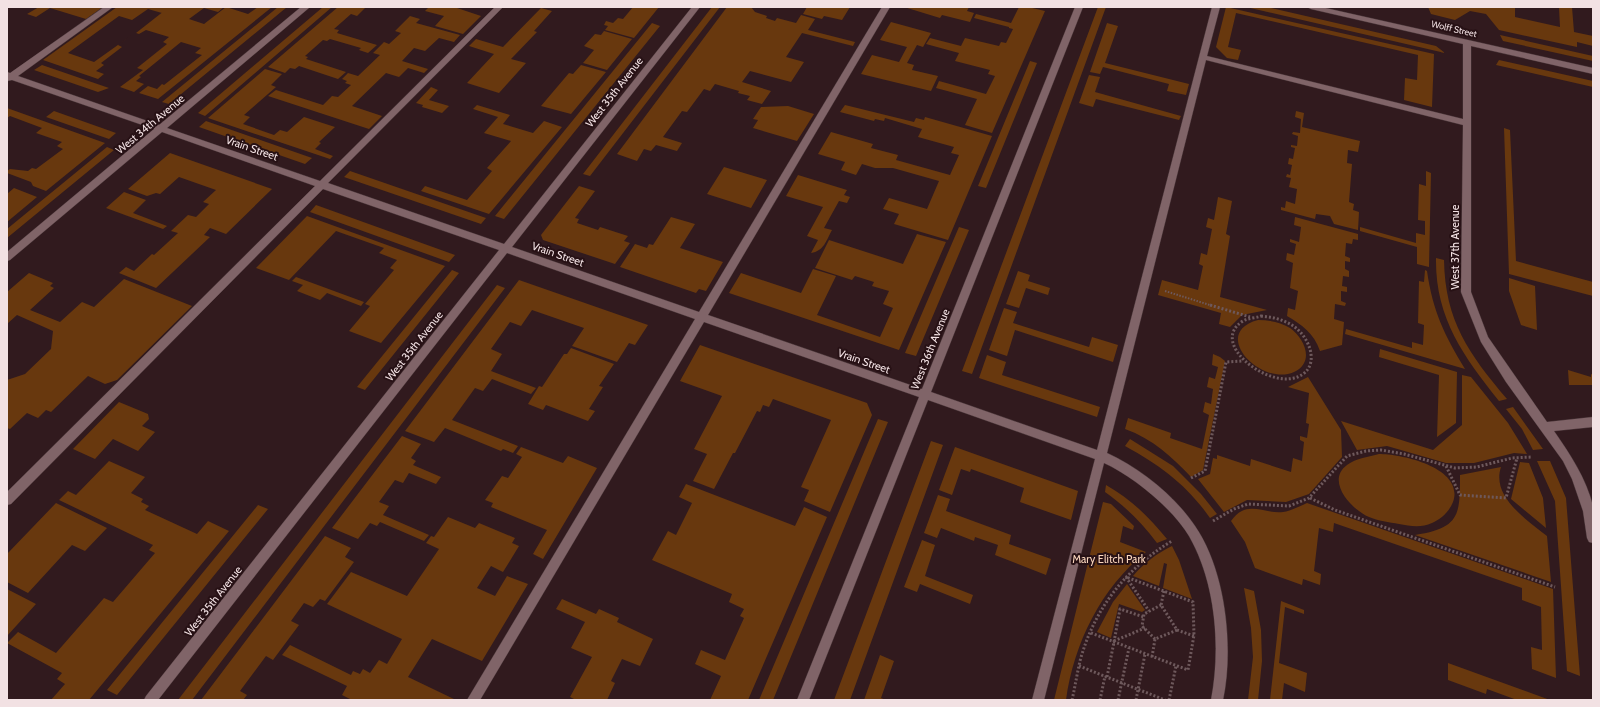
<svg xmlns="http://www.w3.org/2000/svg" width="1600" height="707" font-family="Cabin,sans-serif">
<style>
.green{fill:#68380e}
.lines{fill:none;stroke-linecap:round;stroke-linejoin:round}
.minor-casing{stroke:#483538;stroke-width:1}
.path-far1{stroke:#6e595c;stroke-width:2;stroke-dasharray:1.5 1.5;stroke-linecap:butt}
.path{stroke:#6e595c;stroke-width:3;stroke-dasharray:2 2;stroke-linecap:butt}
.minor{fill:#806468;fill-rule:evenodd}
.labels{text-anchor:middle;stroke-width:4;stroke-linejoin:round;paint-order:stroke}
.far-street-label{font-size:9px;fill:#f2e1e3;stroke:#271115}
.street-label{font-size:11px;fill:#f2e1e3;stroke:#271115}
.park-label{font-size:11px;fill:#fbd7be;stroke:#271115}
</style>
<rect width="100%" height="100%" fill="#311a1e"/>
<!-- green -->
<path class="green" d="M39,7H103L86,19L50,8L36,17L27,14Z
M117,7H224L218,12L204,8L189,19L204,24L226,7L248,14L258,7H272L158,99L139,93L148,86L157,89L162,84L164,85L202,55L195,53L201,48L181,42L139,76L141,77L136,81L144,84L134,92L120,87L143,70L137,68L167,44L163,42L169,37L146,30L139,34L136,33L164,11L162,13L148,9L132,20L119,16L68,53L94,62L132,35L118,45L122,47L101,63L104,65L96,71L104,74L98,79L43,60Z
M278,7H287L169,104L162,102Z
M323,7H332L205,116L198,113Z
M338,7H366L357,16L351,14L334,29L339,30L337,33L377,45L368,53L359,50L361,48L330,39L327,41L323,40L305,56L308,57L306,59L346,72L338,79L299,66L295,69L290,68L285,73L268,67Z
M429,7H454L481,16L463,34L435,26L444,16L425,11Z
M633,7H659L634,38L605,30L608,26L604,25L606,21L613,23L618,18L623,19Z
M712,7H720L590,176L583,174Z
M727,7H751L755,12L767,16L766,18L775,21L777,18L796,23L801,15L815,19L808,30L855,42L853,46L802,33L786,57L804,62L791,82L750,71L742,82L771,91L762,104L747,100L750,96L738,93L739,91L715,84L710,91L704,89L687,112L682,111L663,137L682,143L677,151L656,145L651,151L644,149L637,161L617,154Z
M807,7H850L842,20L824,16L822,19L803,14Z
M904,7H969L967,11L974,13L970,22L942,15L940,18Z
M1019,7H1028L1045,11L992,133L965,125L977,99L936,88L939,81L986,94L995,76L988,74L990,70L955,61L959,53L926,44L930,38L961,46L965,38L999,46L1001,42L1006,43L1013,29L1009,28V27L974,18L976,14L1011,23Z
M1098,7H1106L972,374L962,371Z
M1226,7L1434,54L1432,107L1404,100L1405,78L1417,80L1418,55L1236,13L1228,47L1241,50L1238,60L1227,58L1216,47Z
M1246,7H1267L1436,46L1445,53Z
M1428,7H1515V17L1560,27L1559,7H1572L1574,32L1593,36V46L1577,42V47L1499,30L1486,14L1470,11L1455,20L1431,14Z
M541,8L552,11L534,31L537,32L511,59L526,63L499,93L467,83L494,54L469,46L476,39L503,47Z
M410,16L420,19L416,23L460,35L454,42L439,38L425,51L414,48L402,61L428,69L424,73L408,68L399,77L386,73L352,106L382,116L369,129L268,96L276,90L323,105L332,96L338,97L351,85L345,83L347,81L342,79L348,73L358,76L380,55L373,53L384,42L389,44L401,33L395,31Z
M891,22L931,33L923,47L917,45L907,63L914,65L912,70L938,76L931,91L861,74L872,55L899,62L907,47L880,40Z
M652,23L660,26L504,219L495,216Z
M1107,23L1118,26L1105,63L1189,84L1186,95L1167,91L1169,84L1103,67L1100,74L1090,72Z
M604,31L632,39L607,70L583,63L594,50L584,46L595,34L601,35Z
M1500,35L1593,56V61L1503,41Z
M1499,60L1593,81V87L1496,65Z
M1030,61L1037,63L986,188L978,186Z
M42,65L109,88L98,92L34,70Z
M581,65L606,72L571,114L541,106L569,73L573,74Z
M265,69L282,74L271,85L276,87L244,115L250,117L243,124L274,135L280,130L287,132L304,117L335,127L319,142L321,143L315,149L333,156L330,159L208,118Z
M1089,75L1100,77L1095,92L1181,116L1179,120L1096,99L1093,107L1079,103Z
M431,87L438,90L429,100L449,106L442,113L422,107L423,105L416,103Z
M477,105L510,115L503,124L533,133L544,121L562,127L489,214L421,191L425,186L467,200L492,171L487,168L511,141L484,133L498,117L473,109Z
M845,105L914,122L916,118L924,120L925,117L992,136L948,240L894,224L899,214L883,209L889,198L927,209L939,181L893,168H875L862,164L856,175L841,170L845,162L818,154L831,132L873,144L871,148L898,155L896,160L950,175L959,155L951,153L954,147L918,137L922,129L885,118L884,121L875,119L874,121L840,112Z
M788,106L814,114L797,141L753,128L758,120L753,119L761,107Z
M7,108L105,143L46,191L33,186L31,182L7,173V171L10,169L28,171L32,168L36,169L63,149L57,146L62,142L36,133L42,128L10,116L7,118Z
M54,111L116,133L109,139L46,117Z
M1296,111L1304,113L1302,127L1360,141L1358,152L1348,150L1347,163L1352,164L1349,202L1354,204L1353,210L1359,212L1358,230L1334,224L1330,216L1316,214L1315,219L1281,210V207L1285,208L1286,201L1295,204L1297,189L1289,187L1291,178L1286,177L1287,174L1290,175L1292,165L1288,164L1289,158L1293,159L1295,148L1291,147V145L1297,146L1298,136L1292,134L1293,132L1300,133L1301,119L1295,117Z
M206,121L312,158L305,164L199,127Z
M1504,128L1510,130L1516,261L1593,282V296L1509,274Z
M107,147L114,150L7,238V229Z
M170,153L272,189L226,234L210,228L204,235L210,237L156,288L119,273L126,267L134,271L152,254L154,255L178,233L171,231L188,215L196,217L209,204L203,202L216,190L179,177L160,194L156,193L147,196L128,189Z
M724,167L767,180L751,208L707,194Z
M350,171L486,218L481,224L344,177Z
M1426,171L1431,173L1429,267L1417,264V247L1360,231V227L1416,243V233L1425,235V221L1418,220L1419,184L1426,186Z
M798,175L847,190L844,195L850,197L847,203L839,201L824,228L832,230C826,241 824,251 811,253L818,240L807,236L823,207L786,196Z
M579,186L595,191L575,218L579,219L577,223L598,230L600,227L628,236L624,241L630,243L615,264L543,240L541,235Z
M14,188L37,197L7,222V194Z
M124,192L146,200L133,213L167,226L163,229L106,208Z
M1218,197L1232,201L1226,234L1230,236L1220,297L1267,310L1242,315L1230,327L1219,324L1221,313L1158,295L1162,280L1198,290L1203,266L1199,264L1201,253L1207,255L1212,229L1206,227L1208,218L1214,220Z
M316,205L455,255L449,262L310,212Z
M307,216L445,266L381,343L349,331L370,306L365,304L394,270L390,268L397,260L379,253L384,248L336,231L289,280L256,268Z
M671,217L695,224L680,248L723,262L706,291L699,289L696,293L620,267L635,244L647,248L649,244L653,245Z
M1295,217L1358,234V240L1353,239L1352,244L1346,243L1345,256L1350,258V262L1345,261V269L1349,271V277L1343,276L1342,286L1347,287V292L1341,291V301L1346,303L1345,306L1335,304L1334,319L1344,322L1342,345L1320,351C1314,333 1302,325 1287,316L1288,308L1295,310L1298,291L1290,288L1293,263L1286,260L1287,253L1294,255L1296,244L1290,242V239L1299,242L1301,227L1294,225Z
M959,227L969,230L916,356L905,353Z
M917,234L946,242L899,350L729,293L741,273L801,293L813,269L836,276L817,315L880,337L893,308L883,304L889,291L872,286L874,282L855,276L852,280L815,268L829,240L903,264Z
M1436,258L1444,260C1445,321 1469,354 1507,399L1499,401C1463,356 1435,317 1436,258Z
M452,270L459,273L365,390L357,387Z
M1425,270L1427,271C1433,312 1444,334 1465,369L1345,334L1346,329L1412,348V342L1423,345L1424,325L1418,323L1419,281L1424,282Z
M1018,271L1030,275L1028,281L1050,288L1048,295L1026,288L1019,308L1006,304Z
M29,273L53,283L50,286L54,288L30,310L60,322L82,302L94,307L124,279L192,306L117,380L105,384L88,376L51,412L46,410L38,418L27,413L10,429L7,428V380L25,374L51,349L53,331L17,315L7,324V292Z
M296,277L364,302L361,306L327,293L320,300L297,291L303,285L292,281Z
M1509,278L1535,286L1537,330L1521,325L1509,291Z
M519,280L648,325L635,345L629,343L617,362L572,346L584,328L532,310L521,326L510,322L491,349L502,354L491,371L536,388L531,394L492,379L483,391L475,388L452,420L518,446L513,453L503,449L501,451L445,428L434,442L405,431Z
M497,285L505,288L192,700H178Z
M1004,308L1017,312L1013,323L1089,347L1092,337L1118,345L1113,362L1015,330L1007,356L989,350Z
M1258,320C1269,320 1280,322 1290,328C1305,339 1315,362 1294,372C1261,387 1209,333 1258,320Z
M700,345L867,403L872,415L830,512L804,501L809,490L801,487L831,420L773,399L769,407L763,405L760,412L757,411L735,453H733L714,489L693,481L707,454L694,449L722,396L680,381Z
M571,348L614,364L599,386L603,387L589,409L595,411L588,421L546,405L543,410L528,404L539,386L542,387L564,354H567Z
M1380,349L1457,372L1456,423L1437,437L1439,375L1379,357Z
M1213,354L1220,357L1225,361L1203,470L1191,477C1172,457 1153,439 1125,429L1128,418L1171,433L1170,438L1202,449L1209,415L1203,412L1205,402L1211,404L1213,389L1207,387L1209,377L1215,379L1218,367L1212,365Z
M987,355L1006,362L1002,375L1100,407L1097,417L979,378Z
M1568,370L1591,377V374L1593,375V385H1569Z
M1462,375L1471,377L1508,423L1527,454L1514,453L1474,463H1446L1387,446L1357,450L1341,421L1433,450L1462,425Z
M1308,377L1341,430L1342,457L1309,494L1286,502L1247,500L1224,512L1198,479L1210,474L1213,458L1217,459V455L1250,466L1251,459L1291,472L1293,458L1302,461L1304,442L1300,440V436L1307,438L1309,424L1306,423L1309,393L1288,387Z
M119,402L148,414L149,419L142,426L155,432L138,451L113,439L95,459L73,449Z
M1513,407L1543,449L1533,450L1522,429L1506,409Z
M878,419L888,422L773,700H759Z
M402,436L421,444L411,458L416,461L413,465L441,477L436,484L409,473L403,483L395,480L379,502L389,506L383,515L429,535L424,541L380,522L377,526L370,523L358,539L332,528Z
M1130,439L1173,466L1201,494L1217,514L1210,518C1187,485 1161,466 1125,446Z
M931,441L943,445L850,700H834Z
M521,447L563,463L568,456L597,468L543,559L533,554L547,530L491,507L493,503L485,500L502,476L508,478L522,457L516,454Z
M955,447L1078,491L1071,520L1020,502L1024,488L971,469L970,472L961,469L952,495L939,490Z
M1379,454C1402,454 1465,468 1453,502C1449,512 1441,519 1432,523C1421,528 1410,526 1399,524C1389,522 1378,521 1369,517C1352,510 1325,481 1347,465C1356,458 1369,457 1379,454Z
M109,461L145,477L131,493L143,499L141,502L149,506L145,510L197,534L208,521L229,531L89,700H51L65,684L57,679L62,673L7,643L18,632L56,653L104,598L113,602L155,553L149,550L153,545L59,500L68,491L76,495Z
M1537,461H1550L1566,498L1580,676L1567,671L1555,501Z
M1520,462L1529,463L1543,498L1546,528L1511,499Z
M1501,467C1491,497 1527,520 1547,536L1551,582L1415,535C1460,528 1460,515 1460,475Z
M686,484L795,526L804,507L827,517L748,700H710L721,676L695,664L701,650L725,660L744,618L740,616L744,609L729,602L732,594L652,560L668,531L676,535L692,503L679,497Z
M1106,485C1131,499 1149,517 1167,539L1157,543C1142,523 1125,506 1105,492Z
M938,495L950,499L946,511L1011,535L1009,544L1051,559L1046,575L995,555L998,545L975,537L974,541L941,528L937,538L924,533Z
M1103,502L1111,504L1134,526L1133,530L1123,526L1120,542L1146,552C1101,588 1074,643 1066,700H1054Z
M56,503L107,528L85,551L72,545L28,593L7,582V554Z
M1307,503L1553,589L1556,678L1532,669L1531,647L1542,650L1541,607L1522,600V588L1334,523L1333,532L1319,528L1314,571L1321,574L1320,585L1303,579L1302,585L1255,568L1245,542L1231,521C1247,499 1262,514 1283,512C1291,511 1300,506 1307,503Z
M258,505L268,509L117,695L107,690Z
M448,517L475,528L479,523L515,538L512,543L519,546L503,572L491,566L477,588L495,596L507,576L528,584L482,661L432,639L408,677L456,700H352L342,695L347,686L282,655L290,645L351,675L353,671L360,674L363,669L370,673L379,660L387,664L402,639L327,604L351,572L407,596L439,549L426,543L431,536L434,537Z
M325,536L351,548L345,557L354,562L325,601L320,599L313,607L304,603L291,621L299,625L273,660L266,656L240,691L247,695L243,700H201Z
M922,540L935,545L925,576L973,595L970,604L920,584L917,592L904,587Z
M1172,546L1179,560L1192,599L1163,588L1167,564L1164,563L1159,586L1133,576C1144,563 1156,554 1172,546Z
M1127,584L1145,610L1142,612L1119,604L1111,638L1097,632L1113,602Z
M1244,588L1254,591L1261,630L1262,661L1258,700H1248L1253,657L1251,628Z
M7,589L36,604L7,636Z
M562,599L596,614L599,609L619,618L617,622L653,639L640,666L622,659L611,681L615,683L607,700H576L570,697L592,657L571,648L585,622L556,609Z
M1281,601L1304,610V614L1285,607L1279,663L1307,673L1305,692L1284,683L1282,700H1270Z
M880,655L894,661L881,698L886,700H864Z
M1448,663L1550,700H1517L1487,689L1486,694L1448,680Z"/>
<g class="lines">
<defs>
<path id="minor" d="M104,7H113L18,76L159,125L301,7H310L167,128L320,181L495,7H503L328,183L504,244L692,7H700L512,247L699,312L882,7H890L708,315L922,389L1075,7H1083L931,392L1097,450L1212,7H1220L1207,56L1463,119V44L1311,9L1307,7H1321L1593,68V74L1471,46V292L1488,337L1547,422L1593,417V427L1554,431C1570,454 1586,478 1593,506C1595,517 1593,532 1593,543L1589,542L1587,538L1583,511L1572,479L1563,461L1506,382L1481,342L1461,292L1463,125L1206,60L1107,453C1140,468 1175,496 1195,526C1226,571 1234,648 1223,700H1211C1221,648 1216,583 1189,536C1173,509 1133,476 1104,463L1044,700H1032L1095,459L928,400L809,700H797L919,397L704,322L480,700H467L695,319L507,253L158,700H144L146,696L499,250L323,189L11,504L7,505V492L315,186L162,132L10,260L7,261V252L154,129L12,80L7,81V72L10,73Z"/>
</defs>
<!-- minor casing -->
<use href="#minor" class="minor-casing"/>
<!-- path-far1 -->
<path class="path-far1" d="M1165,291L1213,306"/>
<!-- path -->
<path class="path" d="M1210,305L1250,317
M1261,316C1273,317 1286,320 1296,328C1312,341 1321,371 1294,378C1264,386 1209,342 1243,321C1248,318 1256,318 1261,316Z
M1446,466L1460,495L1506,498L1517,458
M1191,478L1205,471L1226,362L1243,361
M1310,498L1335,510L1555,587
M1213,521L1234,509L1248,504L1289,506L1309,498L1347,456L1366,451L1381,450L1404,454L1455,468L1477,467L1512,458L1532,457
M1126,577L1149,611
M1164,591L1161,605L1177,630L1194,636
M1091,633L1188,670L1194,635L1193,602L1126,577
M1155,639L1142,626L1144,614L1161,605
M1114,641L1145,628
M1114,642L1120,609L1144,617
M1152,657L1155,639L1177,630
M1079,666L1165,700
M1107,677L1114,642
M1072,700C1075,687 1077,674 1080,661C1094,609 1126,568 1172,541
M1100,700L1105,676
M1118,700L1129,648
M1136,700L1145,654
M1169,700L1176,666"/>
<!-- minor -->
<use href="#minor" class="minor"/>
</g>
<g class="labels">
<!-- far-street labels -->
<g class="far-street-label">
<text transform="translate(1454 29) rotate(13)" y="3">Wolff Street</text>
</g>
<!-- street labels -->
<g class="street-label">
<text transform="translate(614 92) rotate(-52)" y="4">West 35th Avenue</text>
<text transform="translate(150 124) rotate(-40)" y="4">West 34th Avenue</text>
<text transform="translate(252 148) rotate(19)" y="4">Vrain Street</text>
<text transform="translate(1455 247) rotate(-90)" y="4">West 37th Avenue</text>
<text transform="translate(558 254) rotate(19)" y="4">Vrain Street</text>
<text transform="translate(414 346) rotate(-52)" y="4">West 35th Avenue</text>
<text transform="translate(930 349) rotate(-68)" y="4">West 36th Avenue</text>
<text transform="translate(864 361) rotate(19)" y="4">Vrain Street</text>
<text transform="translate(213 601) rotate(-52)" y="4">West 35th Avenue</text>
</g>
<!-- park labels -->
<g class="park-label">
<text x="1109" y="563">Mary Elitch Park</text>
</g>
</g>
<!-- border -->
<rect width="1600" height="707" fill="none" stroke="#f2e1e3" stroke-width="16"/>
</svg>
